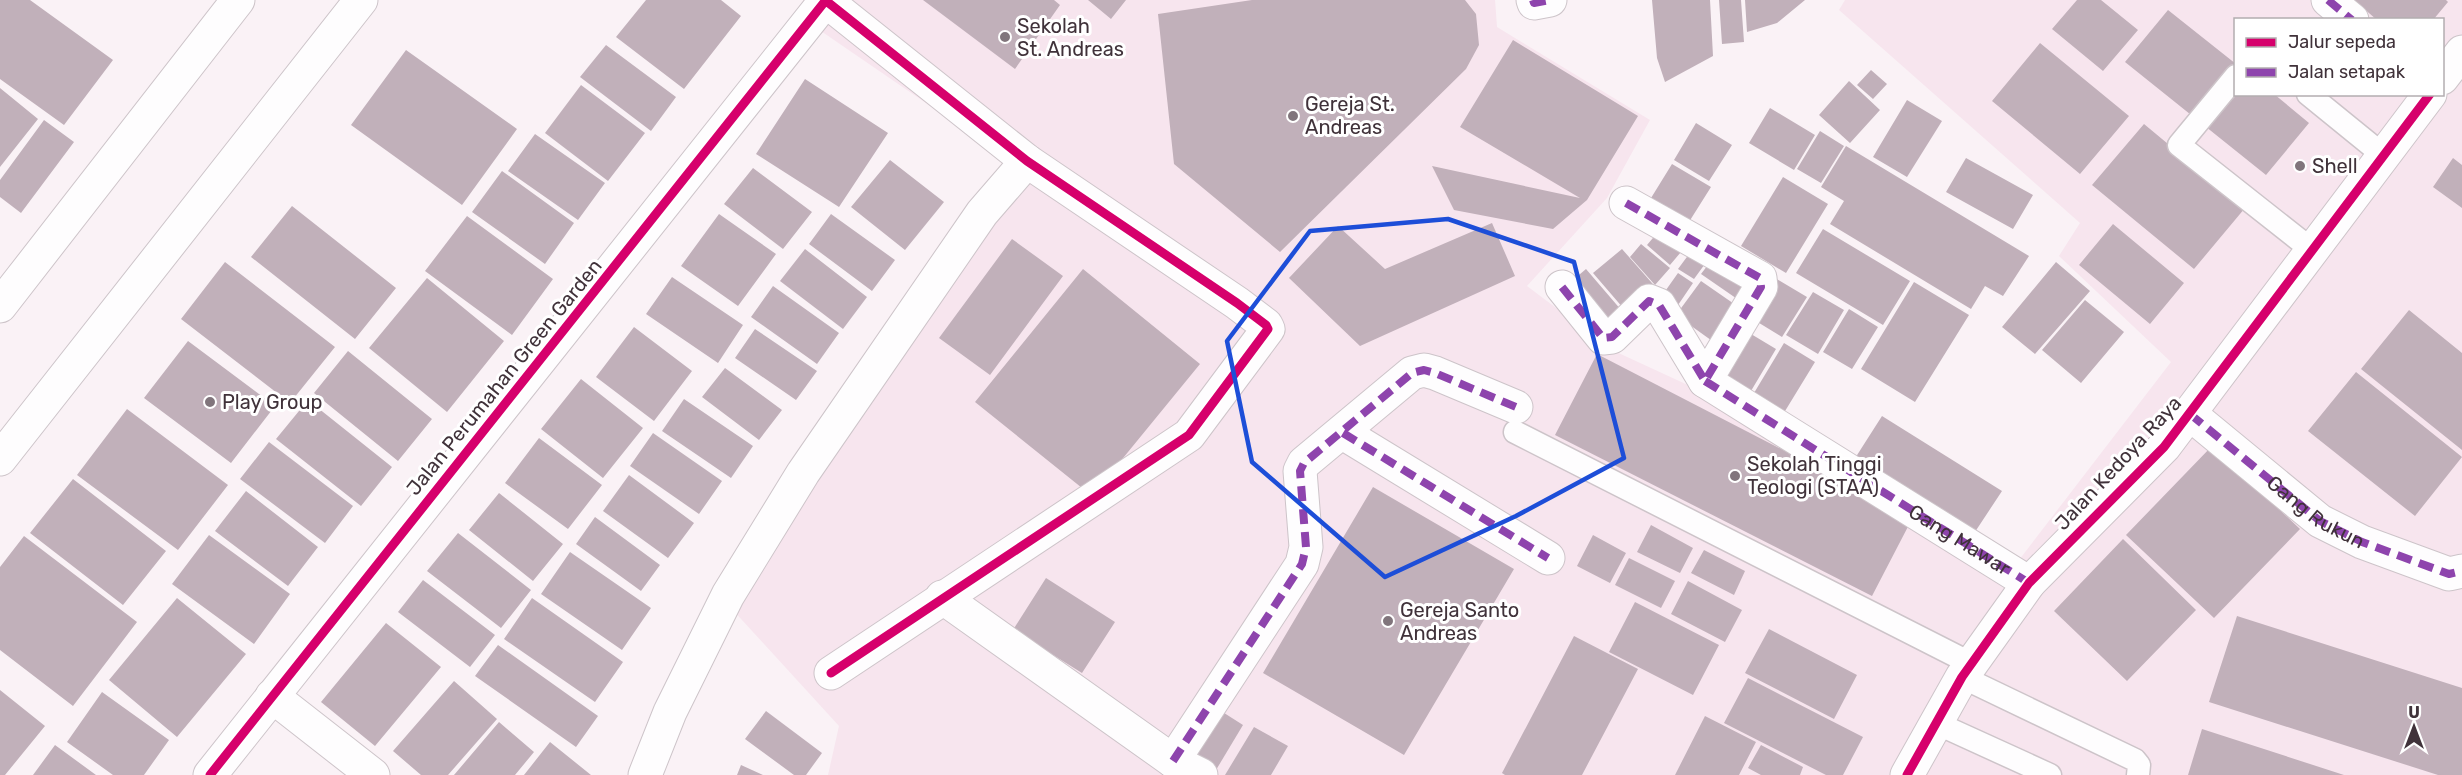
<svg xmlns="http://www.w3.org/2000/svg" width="2462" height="775" font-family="Rubik,sans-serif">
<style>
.built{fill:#f7e5ee;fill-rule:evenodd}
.building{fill:#c1b0ba}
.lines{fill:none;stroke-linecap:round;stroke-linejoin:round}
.lane-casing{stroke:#cdc4c9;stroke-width:25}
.street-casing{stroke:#cdc4c9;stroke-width:35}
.secondary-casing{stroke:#cdc4c9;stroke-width:35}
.lane{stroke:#fefdfe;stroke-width:22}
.street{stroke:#fefdfe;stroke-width:33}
.secondary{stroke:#fefdfe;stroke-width:33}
.quiet{stroke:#8e44ad;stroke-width:8;stroke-dasharray:15 8;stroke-linecap:butt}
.cycleway-casing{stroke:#fff;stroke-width:13}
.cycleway{stroke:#d6006c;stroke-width:9}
.marked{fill:none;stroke:#1d4ed8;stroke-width:4.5;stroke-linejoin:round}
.poi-dot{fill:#81757c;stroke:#fff;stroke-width:2}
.labels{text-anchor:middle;stroke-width:6;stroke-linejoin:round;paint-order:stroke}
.poi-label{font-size:20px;fill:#40323a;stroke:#fff;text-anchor:start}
.street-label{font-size:20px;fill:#40323a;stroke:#fff}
</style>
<rect width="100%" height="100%" fill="#faf2f6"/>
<!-- built -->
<path class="built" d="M811,0H1495L1497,27L1650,120L1607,198L1527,286L1612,350L1703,392L2009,573L2171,362L2059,256L2080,223L1839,10L1845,0H2462V775H828L839,726L731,608L920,333L1012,162L799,16ZM2236,20H2442V94H2236Z"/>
<!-- building -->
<path class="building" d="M0,0H30L113,60L64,125L0,79Z
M646,0H721L741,16L684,89L616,37Z
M923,0H1054L1060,5L1015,69Z
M1088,0H1126L1111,19Z
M1252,0H1465L1476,14L1479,45L1466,69L1280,252L1174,164L1158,14Z
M1652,0H1710L1713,56L1665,82L1657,58Z
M1719,0H1741L1744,42L1722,44Z
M1745,0H1805L1777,23L1747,32Z
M2077,0H2101L2138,30L2103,71L2052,29Z
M2354,0H2446L2448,2L2433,20H2377Z
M2168,10L2236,64V94H2274L2309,123L2266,175L2125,62Z
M1513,40L1638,116L1587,200L1553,229L1454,210L1432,166L1580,198L1460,127Z
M2040,43L2129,116L2080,174L1992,101Z
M606,45L676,97L651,131L580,77Z
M406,50L517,129L462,205L351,125Z
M1871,70L1887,84L1873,99L1857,85Z
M805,79L888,133L839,207L756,154Z
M1849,81L1880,110L1850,143L1819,115Z
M581,85L645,133L608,181L545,133Z
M0,88L38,119L0,167Z
M1907,100L1942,121L1907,177L1873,157Z
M1770,108L1815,135L1794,170L1749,143Z
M44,120L74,142L21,213L0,197V180Z
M1696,123L1732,145L1709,181L1674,160Z
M2144,124L2245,208L2194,269L2092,185Z
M1820,131L1844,146L1821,183L1797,169Z
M535,134L605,183L578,220L508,171Z
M1846,146L2029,256L2003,296L1985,286L1971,309L1830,224L1844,201L1821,187Z
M1966,158L2033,195L2013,229L1946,192Z
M2453,158L2462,165V208L2433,187Z
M890,160L944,202L905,250L851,207Z
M1672,164L1711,187L1682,233L1643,211Z
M753,168L812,212L783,249L724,204Z
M502,171L574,223L545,264L472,212Z
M1783,177L1828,204L1786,273L1741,246Z
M292,206L396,288L355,339L251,257Z
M719,214L776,254L738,306L681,266Z
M831,214L895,260L872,291L809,244Z
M467,216L553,279L512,335L425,271Z
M1492,223L1515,276L1360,346L1289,278L1338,226L1385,269Z
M2113,224L2184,283L2150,324L2079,265Z
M1663,226L1686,246L1670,265L1647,245Z
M1823,229L1910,281L1883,325L1796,273Z
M1012,239L1063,276L990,375L939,338Z
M1641,244L1670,268L1655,285L1630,257Z
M1695,246L1710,257L1694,279L1678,269Z
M805,249L867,297L843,329L780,281Z
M1622,249L1659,291L1630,316L1593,273Z
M1714,257L1755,286L1743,303L1701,274Z
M225,262L335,347L290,403L181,319Z
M2056,262L2090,291L2035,354L2002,327Z
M1083,269L1200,364L1092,496L975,402Z
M1586,269L1628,318L1609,335L1566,286Z
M1678,273L1693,283L1676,308L1661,297Z
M672,277L743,325L718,363L646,314Z
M427,278L504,341L447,412L369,348Z
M1775,278L1807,297L1782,337L1751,318Z
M1701,281L1740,308L1715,343L1676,315Z
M1914,282L1969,315L1915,402L1861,369Z
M773,286L839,333L817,364L751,317Z
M1813,292L1844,310L1818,354L1786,335Z
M2085,300L2124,332L2081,383L2042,350Z
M1849,309L1878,327L1852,369L1823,352Z
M2409,310L2462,353V450L2361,369Z
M634,327L692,371L654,421L596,377Z
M755,329L817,371L796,400L735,358Z
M1746,331L1776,349L1748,396L1717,377Z
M188,341L275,406L231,463L144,398Z
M1784,343L1815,362L1782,416L1751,398Z
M348,351L432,419L398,461L314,393Z
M1597,354L1913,517L1872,596L1555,435Z
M725,368L782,410L759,440L702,397Z
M2356,372L2462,457L2415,516L2308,431Z
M581,379L643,428L603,478L541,429Z
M684,399L753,446L731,478L662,431Z
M308,400L392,467L361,506L276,439Z
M127,409L228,485L178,550L77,475Z
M1882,416L2002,491L1971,538L1852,463Z
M653,433L722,481L699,514L630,466Z
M539,438L602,485L568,529L505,483Z
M269,442L353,506L325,543L240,479Z
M2212,446L2300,529L2214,618L2126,535Z
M629,475L694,523L668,558L603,511Z
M73,479L166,551L123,605L30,533Z
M1373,487L1514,569L1404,755L1263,673Z
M246,491L318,547L288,586L215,531Z
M499,493L563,544L533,581L469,530Z
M595,517L660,565L641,591L576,544Z
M1651,525L1693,548L1680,573L1637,552Z
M458,533L531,590L501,628L427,571Z
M209,535L290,594L254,644L172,584Z
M1593,535L1626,553L1610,583L1577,566Z
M24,536L137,622L73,706L0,650V567Z
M2123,539L2196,610L2127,681L2054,611Z
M1704,550L1745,571L1734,595L1691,573Z
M570,552L651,608L622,650L541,594Z
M1629,558L1675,581L1661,608L1615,585Z
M1046,578L1115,622L1082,673L1013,630Z
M423,580L495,635L470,667L398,612Z
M1688,581L1742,610L1725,642L1671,614Z
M177,598L246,654L177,737L109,680Z
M532,598L623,662L595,702L504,639Z
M1635,602L1719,645L1693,695L1609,652Z
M2237,616L2462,688V775H2438L2209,702Z
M386,623L441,667L375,746L321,702Z
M1769,629L1857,675L1834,719L1745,673Z
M1574,636L1638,669L1582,775H1505L1502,773Z
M498,645L598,716L576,747L475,676Z
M1748,678L1863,737L1843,775H1826L1724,723Z
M454,681L497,719L448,775H421L393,751Z
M0,690L45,726L5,775H0Z
M102,692L169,740L144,775H113L67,742Z
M766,711L822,753L806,775H794L745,739Z
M1221,711L1243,725L1213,775L1190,763Z
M1705,716L1756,742L1739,775H1675Z
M499,722L534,752L515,775H454Z
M1254,727L1288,746L1271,775H1225Z
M2202,729L2344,775H2188Z
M550,742L591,775H524Z
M55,745L96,775H33Z
M1761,745L1803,767L1800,775H1761L1748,768Z
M741,765L763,775H737Z"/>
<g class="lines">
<defs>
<path id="lane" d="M2236,76L2179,145L2312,250
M2308,94L2383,155
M1515,432L1972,664
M1962,677L2135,760L2139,765L2138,775
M1936,723L2050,775"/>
<g id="street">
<path d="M825,0L1027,161L1237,303L1266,325L1268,329L1189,435L831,673"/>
<path d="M1533,0L1534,3L1550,0"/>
<path d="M2328,0L2352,20"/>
<path d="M1562,287L1603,338L1612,337L1649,301L1659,305L1705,381L1761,287L1760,278L1626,203"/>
<path d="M0,306L238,0"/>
<path id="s1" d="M1705,381L2029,583"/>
<path d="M2190,414L2320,521L2362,542L2449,574L2462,571"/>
<path d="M1343,433L1548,558"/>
<path d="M0,459L361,0"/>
<path d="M942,597L1173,761L1201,775"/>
<path d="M272,696L373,775"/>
<path d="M1173,761L1302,564L1306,547L1300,471L1304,463L1412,373L1424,370L1435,373L1516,407"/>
<path d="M210,775L826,0"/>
<path d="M645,775L670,712L728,595L803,473L982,213L1027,161"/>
</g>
<path id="secondary" d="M2442,78L2462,52
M1907,775L1962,677L2029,583L2164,447L2430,94"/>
</defs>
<!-- lane casing -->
<use href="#lane" class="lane-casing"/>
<!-- street casing -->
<use href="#street" class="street-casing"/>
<!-- secondary casing -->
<use href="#secondary" class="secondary-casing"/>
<!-- lane -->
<use href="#lane" class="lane"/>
<!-- street -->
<use href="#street" class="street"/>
<!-- secondary -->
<use href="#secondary" class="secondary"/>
<!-- quiet -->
<g class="quiet">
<path d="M1533,0L1534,3L1550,0"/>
<path d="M2328,0L2352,20"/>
<path d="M1562,287L1603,338L1612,337L1649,301L1659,305L1705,381L1761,287L1760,278L1626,203"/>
<path d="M1705,381L2029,583"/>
<path id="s2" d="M2190,414L2320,521L2362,542L2449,574L2462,571"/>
<path d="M1343,433L1548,558"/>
<path d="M1173,761L1302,564L1306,547L1300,471L1304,463L1412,373L1424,370L1435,373L1516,407"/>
</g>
<defs>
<path id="cycleway" d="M825,0L1027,161L1237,303L1266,325L1268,329L1189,435L831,673
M210,775L826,0
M1907,775L1962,677L2029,583L2164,447L2430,94"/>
</defs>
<!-- cycleway casing -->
<use href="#cycleway" class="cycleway-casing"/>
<!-- cycleway -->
<use href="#cycleway" class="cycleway"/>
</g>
<!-- marked area -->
<path class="marked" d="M1448,219L1574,262L1624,458L1516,516L1385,577L1252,462L1227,341L1310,231Z"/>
<!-- markers -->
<g class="poi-dot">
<circle cx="1005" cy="37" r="6"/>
<circle cx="1293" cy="116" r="6"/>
<circle cx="2300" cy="166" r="6"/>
<circle cx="210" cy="402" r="6"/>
<circle cx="1735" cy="476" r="6"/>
<circle cx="1388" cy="621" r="6"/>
</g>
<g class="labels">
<!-- poi labels -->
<g class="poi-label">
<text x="1017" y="33">Sekolah<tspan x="1017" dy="23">St. Andreas</tspan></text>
<text x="1305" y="111">Gereja St.<tspan x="1305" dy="23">Andreas</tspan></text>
<text x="2312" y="173">Shell</text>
<text x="222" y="409">Play Group</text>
<text x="1747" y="471">Sekolah Tinggi<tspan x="1747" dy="23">Teologi (STAA)</tspan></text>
<text x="1400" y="617">Gereja Santo<tspan x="1400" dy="23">Andreas</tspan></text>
</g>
<!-- street labels -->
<g class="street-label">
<text transform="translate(504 377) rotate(-51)" y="7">Jalan Perumahan Green Garden</text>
<text transform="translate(2118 463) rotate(-47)" y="7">Jalan Kedoya Raya</text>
<text dy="7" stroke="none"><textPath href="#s2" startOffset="160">Gang Rukun</textPath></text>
<text dy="7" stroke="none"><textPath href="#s1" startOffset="300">Gang Mawar</textPath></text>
</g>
</g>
<!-- legend -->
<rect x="2234" y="18" width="210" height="78" fill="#ffffff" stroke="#b3adb0" stroke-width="1.5"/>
<rect x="2246" y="38" width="30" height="9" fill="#d6006c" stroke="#b3adb0" stroke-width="1.5"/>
<text x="2288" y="48" font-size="18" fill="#40323a">Jalur sepeda</text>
<rect x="2246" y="68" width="30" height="9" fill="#8e44ad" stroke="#b3adb0" stroke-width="1.5"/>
<text x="2288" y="78" font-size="18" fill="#40323a">Jalan setapak</text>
<!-- north arrow -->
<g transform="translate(2414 727)" stroke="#ffffff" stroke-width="4.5" paint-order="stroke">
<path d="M0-4.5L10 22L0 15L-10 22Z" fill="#40323a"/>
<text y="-9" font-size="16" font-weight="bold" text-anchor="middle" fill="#40323a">U</text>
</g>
</svg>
